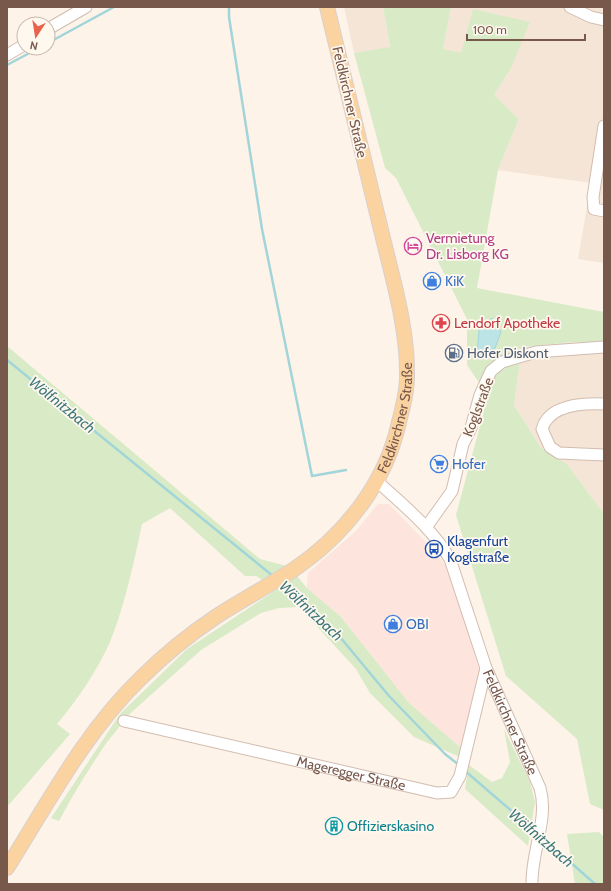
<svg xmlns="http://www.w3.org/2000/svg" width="611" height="891" font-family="Cabin,sans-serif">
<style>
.residential{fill:#f5e5d7}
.commercial{fill:#fde4dc}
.green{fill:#d8ebc6}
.water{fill:#bce4e7;stroke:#a2d5d9}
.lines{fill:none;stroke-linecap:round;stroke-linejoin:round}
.stream{stroke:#a2d5d9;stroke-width:2.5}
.minor-casing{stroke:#d2bdb0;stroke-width:13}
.major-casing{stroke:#d9d0cd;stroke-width:16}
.minor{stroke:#fff;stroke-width:11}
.major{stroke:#fbd3a1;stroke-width:14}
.labels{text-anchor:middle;stroke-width:3.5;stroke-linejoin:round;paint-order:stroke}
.street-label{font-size:14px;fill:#78584b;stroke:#fff8ef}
.hotel-label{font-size:14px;fill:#b23c85;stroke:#fff8ef;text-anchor:start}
.shop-label{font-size:14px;fill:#366cbe;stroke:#fff8ef;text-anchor:start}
.health-label{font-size:14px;fill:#be3a42;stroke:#fff8ef;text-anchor:start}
.service-label{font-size:14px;fill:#4e5e75;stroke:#fff8ef;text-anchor:start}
.transit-label{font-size:14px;fill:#164399;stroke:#fff8ef;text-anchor:start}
.culture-label{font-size:14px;fill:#0d838f;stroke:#fff8ef;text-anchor:start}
.water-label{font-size:15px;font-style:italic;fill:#3e787d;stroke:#fff8ef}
</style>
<rect width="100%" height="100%" fill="#fdf3e9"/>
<!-- residential -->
<path class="residential" d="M344,7H383L390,48L354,53Z
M451,7H604V263L578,259L591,183L498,170L519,119L494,95L511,68L443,49Z
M573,342H604V514L567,464L541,448L514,405L522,347Z"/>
<!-- commercial -->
<path class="commercial" d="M378,504H389L439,556L453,578L480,673L461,748L409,703L341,617L307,588L308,573L356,531Z"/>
<!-- green -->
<path class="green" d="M383,7H451L443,49L461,53L473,9L530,22L511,68L494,95L519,119L498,170L477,288L604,312V342H573L522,347L514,405L541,448L567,464L604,514V810L590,804L577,739L506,676L456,515L488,396L467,365V319L396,178L385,168L354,53L390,47Z
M7,346L260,559L287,566L262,580L256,576H245L170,508L142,524C134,562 125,605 110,642C97,671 78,699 57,724L70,734L7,807Z
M297,576L307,588L341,617L409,703L461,748L460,757L414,737L370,693L356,669L299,607L279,608L261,613L201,650L123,720C118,731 109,738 103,748C87,772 72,796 59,821L51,818L120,714L187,649Z
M504,729L530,782L535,802L528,846L465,789L469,765L492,782L502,778L510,762Z
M599,832L604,837V884H575L567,834Z"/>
<!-- water -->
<path class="water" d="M492,318L501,332L495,348L481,357L477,354L479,330Z"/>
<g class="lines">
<!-- stream -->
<path class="stream" d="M229,7V17L262,229L312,476L346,470
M48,43L114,7
M7,65L39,48
M7,360L273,576
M281,583L335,631L389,696L445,754L459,765
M464,770L536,832
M543,838L595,884"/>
<defs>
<g id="minor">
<path d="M570,7L591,17L604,20"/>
<path d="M48,29L86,7"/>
<path d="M7,55L24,45"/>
<path d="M604,126L593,197L594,209L604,211"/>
<path d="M604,404C582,403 549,405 542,429L550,447L559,453L604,455"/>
<path id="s1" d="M378,482C404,506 432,528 450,559L486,668L540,788C549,819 531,852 532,884"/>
<path d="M427,526L452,491L463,444L471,428L480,395L491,371L502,362L536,352L604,347"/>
<path id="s2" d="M124,721L437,793L451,792L460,776L486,668"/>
</g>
<g id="major">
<path id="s3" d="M7,868C48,803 85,732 141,678C164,655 190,634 217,616C242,600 268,586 293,570C344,536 386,483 399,422C403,407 407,392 407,377C408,329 393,280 382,234C364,158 345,83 327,7"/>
</g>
</defs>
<!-- minor casing -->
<use href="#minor" class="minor-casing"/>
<!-- major casing -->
<use href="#major" class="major-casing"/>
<!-- minor -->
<use href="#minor" class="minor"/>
<!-- major -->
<use href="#major" class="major"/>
</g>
<!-- icons -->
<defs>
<symbol id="hotel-ring" viewBox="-11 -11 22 22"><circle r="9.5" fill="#fff8ef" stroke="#d1479c" stroke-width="1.5"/><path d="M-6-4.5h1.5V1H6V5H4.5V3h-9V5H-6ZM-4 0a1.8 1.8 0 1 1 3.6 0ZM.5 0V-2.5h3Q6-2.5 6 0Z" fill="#d1479c"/></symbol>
<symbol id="shop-ring" viewBox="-11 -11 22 22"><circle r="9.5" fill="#fff8ef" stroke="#3f7fe0" stroke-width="1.5"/><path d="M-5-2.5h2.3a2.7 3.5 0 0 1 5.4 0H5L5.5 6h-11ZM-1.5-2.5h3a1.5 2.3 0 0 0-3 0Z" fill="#3f7fe0"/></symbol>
<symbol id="pharmacy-ring" viewBox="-11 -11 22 22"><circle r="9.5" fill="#fff8ef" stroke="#e0444e" stroke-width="1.5"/><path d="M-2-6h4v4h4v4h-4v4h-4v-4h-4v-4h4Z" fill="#e0444e"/></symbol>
<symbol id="fuel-ring" viewBox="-11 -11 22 22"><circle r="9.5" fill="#fff8ef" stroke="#5c6f8a" stroke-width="1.5"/><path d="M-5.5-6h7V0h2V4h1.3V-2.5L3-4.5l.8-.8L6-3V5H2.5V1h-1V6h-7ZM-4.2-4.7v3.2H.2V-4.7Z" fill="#5c6f8a"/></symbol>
<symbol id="supermarket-ring" viewBox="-11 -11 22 22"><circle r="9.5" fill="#fff8ef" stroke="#3f7fe0" stroke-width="1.5"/><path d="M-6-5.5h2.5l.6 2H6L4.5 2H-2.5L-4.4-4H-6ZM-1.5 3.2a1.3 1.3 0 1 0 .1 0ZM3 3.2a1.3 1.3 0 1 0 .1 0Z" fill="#3f7fe0"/></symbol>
<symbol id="bus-ring" viewBox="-11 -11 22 22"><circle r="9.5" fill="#fff8ef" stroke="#1a4fb4" stroke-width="1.5"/><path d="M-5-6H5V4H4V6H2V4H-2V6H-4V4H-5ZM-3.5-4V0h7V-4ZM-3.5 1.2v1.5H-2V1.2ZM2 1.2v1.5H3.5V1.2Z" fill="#1a4fb4"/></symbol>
<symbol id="building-ring" viewBox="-11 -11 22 22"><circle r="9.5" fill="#fff8ef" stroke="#0f9aa8" stroke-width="1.5"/><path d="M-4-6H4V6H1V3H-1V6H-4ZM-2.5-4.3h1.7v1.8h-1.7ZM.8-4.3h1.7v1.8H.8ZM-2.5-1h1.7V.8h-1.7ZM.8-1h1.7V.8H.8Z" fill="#0f9aa8"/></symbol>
</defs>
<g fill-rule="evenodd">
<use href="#hotel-ring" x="403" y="236" width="20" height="20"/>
<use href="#shop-ring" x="422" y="271" width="20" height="20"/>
<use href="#pharmacy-ring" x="431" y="313" width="20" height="20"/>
<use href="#fuel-ring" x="444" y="343" width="20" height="20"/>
<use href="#supermarket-ring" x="429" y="454" width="20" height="20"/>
<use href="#bus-ring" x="424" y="539" width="20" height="20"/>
<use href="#shop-ring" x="383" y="614" width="20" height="20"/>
<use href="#building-ring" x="324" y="816" width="20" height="20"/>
</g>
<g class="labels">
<!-- street labels -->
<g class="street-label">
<text transform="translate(350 102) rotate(77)" y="5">Feldkirchner Straße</text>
<text transform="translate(478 407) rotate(-69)" y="5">Koglstraße</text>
<text dy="5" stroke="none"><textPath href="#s3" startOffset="610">Feldkirchner Straße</textPath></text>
<text dy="5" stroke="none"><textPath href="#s1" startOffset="280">Feldkirchner Straße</textPath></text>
<text dy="5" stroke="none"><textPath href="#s2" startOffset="233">Mageregger Straße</textPath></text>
</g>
<!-- hotel labels -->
<g class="hotel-label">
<text x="426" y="243">Vermietung<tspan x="426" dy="16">Dr. Lisborg KG</tspan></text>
</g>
<!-- shop labels -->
<g class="shop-label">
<text x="445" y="286">KiK</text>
<text x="452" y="469">Hofer</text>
<text x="406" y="629">OBI</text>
</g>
<!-- health labels -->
<g class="health-label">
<text x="454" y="328">Lendorf Apotheke</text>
</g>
<!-- service labels -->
<g class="service-label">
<text x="467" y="358">Hofer Diskont</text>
</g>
<!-- transit labels -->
<g class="transit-label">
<text x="447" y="546">Klagenfurt<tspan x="447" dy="16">Koglstraße</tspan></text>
</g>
<!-- culture labels -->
<g class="culture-label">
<text x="347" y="831">Offizierskasino</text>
</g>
<!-- water labels -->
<g class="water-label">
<text transform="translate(62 405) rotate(39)" y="5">Wölfnitzbach</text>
<text transform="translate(311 611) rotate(43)" y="5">Wölfnitzbach</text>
<text transform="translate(541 838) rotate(41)" y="5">Wölfnitzbach</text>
</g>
</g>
<!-- border -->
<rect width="611" height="891" fill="none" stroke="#78584b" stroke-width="16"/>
<!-- north arrow -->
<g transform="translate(36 36) rotate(192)"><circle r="19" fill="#fff8ef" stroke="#c9b8ad"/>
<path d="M0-3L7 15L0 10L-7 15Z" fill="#e8644d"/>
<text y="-6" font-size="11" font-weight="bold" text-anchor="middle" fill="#78584b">N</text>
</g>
<!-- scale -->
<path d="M467 34v6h118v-6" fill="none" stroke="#78584b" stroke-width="2"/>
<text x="473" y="34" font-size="12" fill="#78584b" stroke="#fff8ef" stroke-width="3" paint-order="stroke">100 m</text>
</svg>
